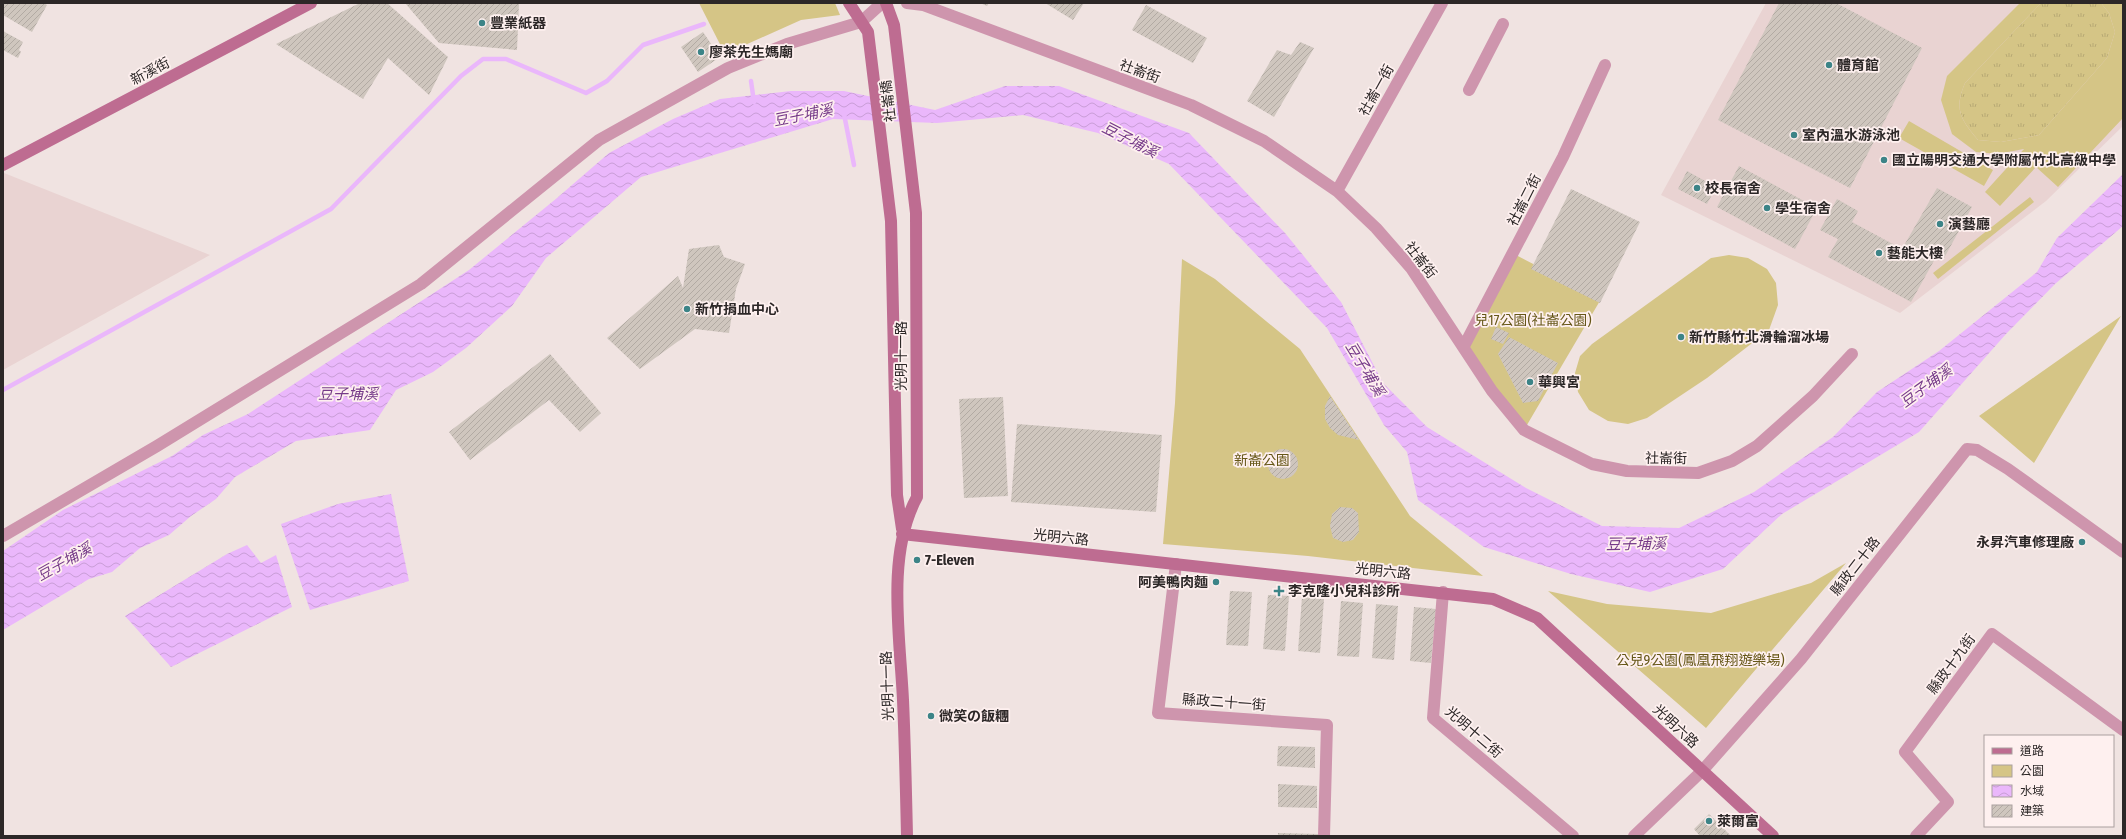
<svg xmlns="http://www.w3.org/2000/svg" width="2126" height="839" font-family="'Fira Sans Condensed','Noto Sans TC','Noto Sans JP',sans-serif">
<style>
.built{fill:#e9d3d2}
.grass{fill:url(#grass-tufts)}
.park{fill:#d5c586}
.water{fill:url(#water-waves)}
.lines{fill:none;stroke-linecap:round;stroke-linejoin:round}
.stream{stroke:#eab7fb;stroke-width:4.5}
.building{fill:url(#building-hatch)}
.street{stroke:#ce95ad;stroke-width:12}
.secondary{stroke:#be6c91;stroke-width:12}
.poi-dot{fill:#3c8487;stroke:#fef0ef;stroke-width:1.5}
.labels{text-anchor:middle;stroke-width:3.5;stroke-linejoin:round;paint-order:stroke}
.poi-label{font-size:14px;font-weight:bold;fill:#2c2727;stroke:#fef0ef;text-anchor:start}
.street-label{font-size:14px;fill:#2c2727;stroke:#fef0ef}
.park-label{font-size:14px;fill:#665718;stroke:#fef0ef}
.water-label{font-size:15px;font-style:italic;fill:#763a89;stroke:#fef0ef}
</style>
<defs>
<pattern id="grass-tufts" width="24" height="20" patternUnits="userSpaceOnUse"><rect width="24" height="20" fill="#d5c586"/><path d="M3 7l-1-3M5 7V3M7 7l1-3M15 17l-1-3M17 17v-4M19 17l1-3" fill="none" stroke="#b7a974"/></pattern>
<pattern id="water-waves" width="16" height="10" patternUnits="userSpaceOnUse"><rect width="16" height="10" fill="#eab7fb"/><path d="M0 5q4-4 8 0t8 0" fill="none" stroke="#c99dd7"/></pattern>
<pattern id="building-hatch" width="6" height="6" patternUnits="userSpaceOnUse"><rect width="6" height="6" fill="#cfc6be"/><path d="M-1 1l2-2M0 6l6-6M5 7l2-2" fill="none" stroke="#b2aaa3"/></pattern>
</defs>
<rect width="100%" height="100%" fill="#f0e3e1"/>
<!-- built -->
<path class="built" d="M1766,3H2123V126L2046,201L1900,313L1661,195Z
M4,173L210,255L3,370Z"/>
<!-- grass -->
<path class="grass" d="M2041,3H2101L2109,13L2115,32L2107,58L2039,135L2001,142L1978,140C1960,119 1954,109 1965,83Z"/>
<!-- park -->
<path class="park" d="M699,3H835L840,15L801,20L725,54Z
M2020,3H2041L1965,83C1954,109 1960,119 1978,140L2001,142L2039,135L2107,58L2115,32L2109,13L2101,3H2123V118L2058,187L2036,167L2000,206L1985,192L2024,149L1997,154L1976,152L1952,134L1941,100L1947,76Z
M1909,121L1993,170L1984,186L1899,138Z
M2030,197L2034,202L1938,279L1933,273Z
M1514,254L1601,299L1524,430L1464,346Z
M1729,255L1748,258L1767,269L1776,283L1778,305L1769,330L1707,378L1647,418L1628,424L1608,421L1589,410L1578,392L1575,373L1580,356L1592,344L1711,258Z
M1182,259L1215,279L1300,349L1410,516L1483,576L1308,556L1163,544L1175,403Z
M2121,316L2034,463L1979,416Z
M1846,563L1706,728L1548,591L1607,604L1711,613L1811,583Z"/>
<!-- water -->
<path class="water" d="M1005,86H1059L1189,133L1285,233L1341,302L1383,383L1427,427L1526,488L1602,526L1679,528L1754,492L1833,437L1877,392L1939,351L2037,272L2057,238L2123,174V226L2055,284L2006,334L1919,432L1782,514L1723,569L1650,592L1571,574L1484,547L1418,500L1407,452L1384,425L1327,328L1169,164L1098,133L1023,115L937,123L833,119L641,177L546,258L512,306L466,348L433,372L396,390L370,430L296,441L235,477L216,499L191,516L169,535L140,548L112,572L89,579L3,630V551L63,510L172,456L203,435L248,414L469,270L557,198L609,153L673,119L720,99L791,91H844L935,110Z
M391,494L409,581L310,610L281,524L338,504Z
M247,545L261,563L276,555L292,607L171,667L125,616L227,554Z"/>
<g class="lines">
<!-- stream -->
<path class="stream" d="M751,81L754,102
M844,114L854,165
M3,390L331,209L461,76L483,59H506L586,93L607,81L643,45L704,24"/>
</g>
<!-- building -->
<path class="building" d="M3,3H44L47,5L32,32L3,15Z
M360,3H387L448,57L429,95L388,58L363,99L276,44Z
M405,3H519L517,50L439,43Z
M980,3H989L987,6Z
M1045,3H1084L1073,20Z
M1779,3H1836L1922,48L1850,188L1718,120Z
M1146,5L1207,38L1193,63L1132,30Z
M3,31L23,42L19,50L21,52L18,58L3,50Z
M703,32L720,57L698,72L681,47Z
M1300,42L1314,48L1274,117L1247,101L1277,50L1291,55Z
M1739,166L1817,208L1795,249L1717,207Z
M1687,171L1716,187L1707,204L1678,189Z
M1937,188L1972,207L1943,260L1936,257L1911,302L1828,257L1838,239L1820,230L1837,199L1858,211L1852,222L1902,249Z
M1571,189L1640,222L1600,303L1531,269Z
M719,245L724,257L745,264L736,289L729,333L695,329L640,369L607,338L678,276L683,288L689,249Z
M1496,327L1509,333L1503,344L1491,339Z
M1509,337L1558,363L1538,401L1523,403L1498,354Z
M550,354L601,413L580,432L549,400L470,460L449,432Z
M1330,396L1359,440L1338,435L1330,428L1325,419V406Z
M1003,397L1008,496L964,498L959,399Z
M1017,424L1162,435L1156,512L1011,502Z
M1268 464a15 15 0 1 1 30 0a15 15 0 1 1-30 0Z
M1340,507L1352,508L1358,513L1359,532L1353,540L1343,542L1333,538L1330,526L1332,514Z
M1230,591L1252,592L1248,646L1226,645Z
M1268,595L1289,596L1285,651L1263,649Z
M1302,597L1324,599L1320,653L1298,651Z
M1341,601L1363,603L1359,657L1337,656Z
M1376,604L1398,606L1394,660L1372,658Z
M1414,607L1436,609L1431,663L1410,661Z
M1278,746L1315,747V768L1277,766Z
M1278,784L1317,786V808L1278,807Z
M1709,814L1731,836H1700L1694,829Z
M1278,833L1318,834V836H1278Z"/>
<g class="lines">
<!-- street -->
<path class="street" d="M907,3L923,5L1191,105L1264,141L1337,191L1376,228L1411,268L1492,391L1524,430L1592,464L1627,471L1698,473L1732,461L1757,446L1813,396L1852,354
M1469,90L1503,24
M1337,191L1442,3
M1464,346L1563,157L1605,65
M3,536L157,446L421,284L599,140L728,68L787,44L861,22L882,3
M1176,564L1158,713L1327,725L1324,836
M1443,592L1433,718L1573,836
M1634,836L1702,771L1801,659L1967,449L1977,450L2008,469L2123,552
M1916,836L1948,802L1905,752L1992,634L2123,730"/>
<!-- secondary -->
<path class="secondary" d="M849,3L868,32L891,221L897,495L902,529
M886,3L894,25L916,213L917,497C886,554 900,636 903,700C905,745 906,791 907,836
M3,165L311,3
M902,534L1493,599L1537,618L1773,836"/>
</g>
<!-- markers -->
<g class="poi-dot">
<circle cx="482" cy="23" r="4"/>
<circle cx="701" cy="52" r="4"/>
<circle cx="1829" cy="65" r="4"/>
<circle cx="1794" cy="135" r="4"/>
<circle cx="1884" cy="160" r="4"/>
<circle cx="1697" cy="188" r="4"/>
<circle cx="1767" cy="208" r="4"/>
<circle cx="1940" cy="224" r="4"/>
<circle cx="1879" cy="253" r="4"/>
<circle cx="687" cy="309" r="4"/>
<circle cx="1681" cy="337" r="4"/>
<circle cx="1530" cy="382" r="4"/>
<circle cx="2082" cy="542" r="4"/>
<circle cx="917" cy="560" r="4"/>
<circle cx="1216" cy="582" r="4"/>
<path d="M1277 585h4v4h4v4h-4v4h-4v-4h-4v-4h4z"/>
<circle cx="931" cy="716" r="4"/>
<circle cx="1709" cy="821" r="4"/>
</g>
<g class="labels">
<!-- poi labels -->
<g class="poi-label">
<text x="490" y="28">豐業紙器</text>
<text x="709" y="57">廖茶先生媽廟</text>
<text x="1837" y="70">體育館</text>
<text x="1802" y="140">室內溫水游泳池</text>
<text x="1892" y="165">國立陽明交通大學附屬竹北高級中學</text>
<text x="1705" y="193">校長宿舍</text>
<text x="1775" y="213">學生宿舍</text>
<text x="1948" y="229">演藝廳</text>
<text x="1887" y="258">藝能大樓</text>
<text x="695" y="314">新竹捐血中心</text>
<text x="1689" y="342">新竹縣竹北滑輪溜冰場</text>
<text x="1538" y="387">華興宮</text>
<text x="2074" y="547" text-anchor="end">永昇汽車修理廠</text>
<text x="925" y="565">7-Eleven</text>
<text x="1208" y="587" text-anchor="end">阿美鴨肉麵</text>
<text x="1288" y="596">李克隆小兒科診所</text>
<text x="939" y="721">微笑の飯糰</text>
<text x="1717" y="826">萊爾富</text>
</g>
<!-- street labels -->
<g class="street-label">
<text transform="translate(150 71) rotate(-28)" y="5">新溪街</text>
<text transform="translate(1140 71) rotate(20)" y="5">社崙街</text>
<text transform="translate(1376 90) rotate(-61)" y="5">社崙一街</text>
<text transform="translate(888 101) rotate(-97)" y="5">社崙橋</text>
<text transform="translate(1524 200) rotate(-63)" y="5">社崙二街</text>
<text transform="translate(1421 260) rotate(52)" y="5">社崙街</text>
<text transform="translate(901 356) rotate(-90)" y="5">光明十一路</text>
<text transform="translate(1666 458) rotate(1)" y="5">社崙街</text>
<text transform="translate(1061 537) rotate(6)" y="5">光明六路</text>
<text transform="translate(1855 566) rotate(-52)" y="5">縣政二十路</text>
<text transform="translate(1383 571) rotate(6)" y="5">光明六路</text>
<text transform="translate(1951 664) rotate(-54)" y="5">縣政十九街</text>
<text transform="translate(887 686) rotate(-92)" y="5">光明十一路</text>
<text transform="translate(1224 702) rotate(4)" y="5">縣政二十一街</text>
<text transform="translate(1676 726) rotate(43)" y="5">光明六路</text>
<text transform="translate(1474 732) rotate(41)" y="5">光明十二街</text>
</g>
<!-- park labels -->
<g class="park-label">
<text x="1533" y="325">兒17公園(社崙公園)</text>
<text x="1262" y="465">新崙公園</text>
<text x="1700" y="665">公兒9公園(鳳凰飛翔遊樂場)</text>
</g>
<!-- water labels -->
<g class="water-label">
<text transform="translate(803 115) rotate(-11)" y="5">豆子埔溪</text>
<text transform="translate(1130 140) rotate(27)" y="5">豆子埔溪</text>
<text transform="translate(1365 369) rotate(59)" y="5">豆子埔溪</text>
<text transform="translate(1926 386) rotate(-36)" y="5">豆子埔溪</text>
<text x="348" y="399">豆子埔溪</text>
<text transform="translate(1636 544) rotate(-1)" y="5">豆子埔溪</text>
<text transform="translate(64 562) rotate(-29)" y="5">豆子埔溪</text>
</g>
</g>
<!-- border -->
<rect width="2126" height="839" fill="none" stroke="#2c2727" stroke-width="8"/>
<!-- legend -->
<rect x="1984" y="735" width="130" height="92" fill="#fef0ef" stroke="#aaa09f"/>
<rect x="1992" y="748" width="20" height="6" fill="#be6c91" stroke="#aaa09f"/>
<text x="2020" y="755" font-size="12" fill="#2c2727">道路</text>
<rect x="1992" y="765" width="20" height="12" fill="#d5c586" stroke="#aaa09f"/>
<text x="2020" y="775" font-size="12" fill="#2c2727">公園</text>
<rect x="1992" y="785" width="20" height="12" fill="url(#water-waves)" stroke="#aaa09f"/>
<text x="2020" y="795" font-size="12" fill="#2c2727">水域</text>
<rect x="1992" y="805" width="20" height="12" fill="url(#building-hatch)" stroke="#aaa09f"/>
<text x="2020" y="815" font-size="12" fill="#2c2727">建築</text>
</svg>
